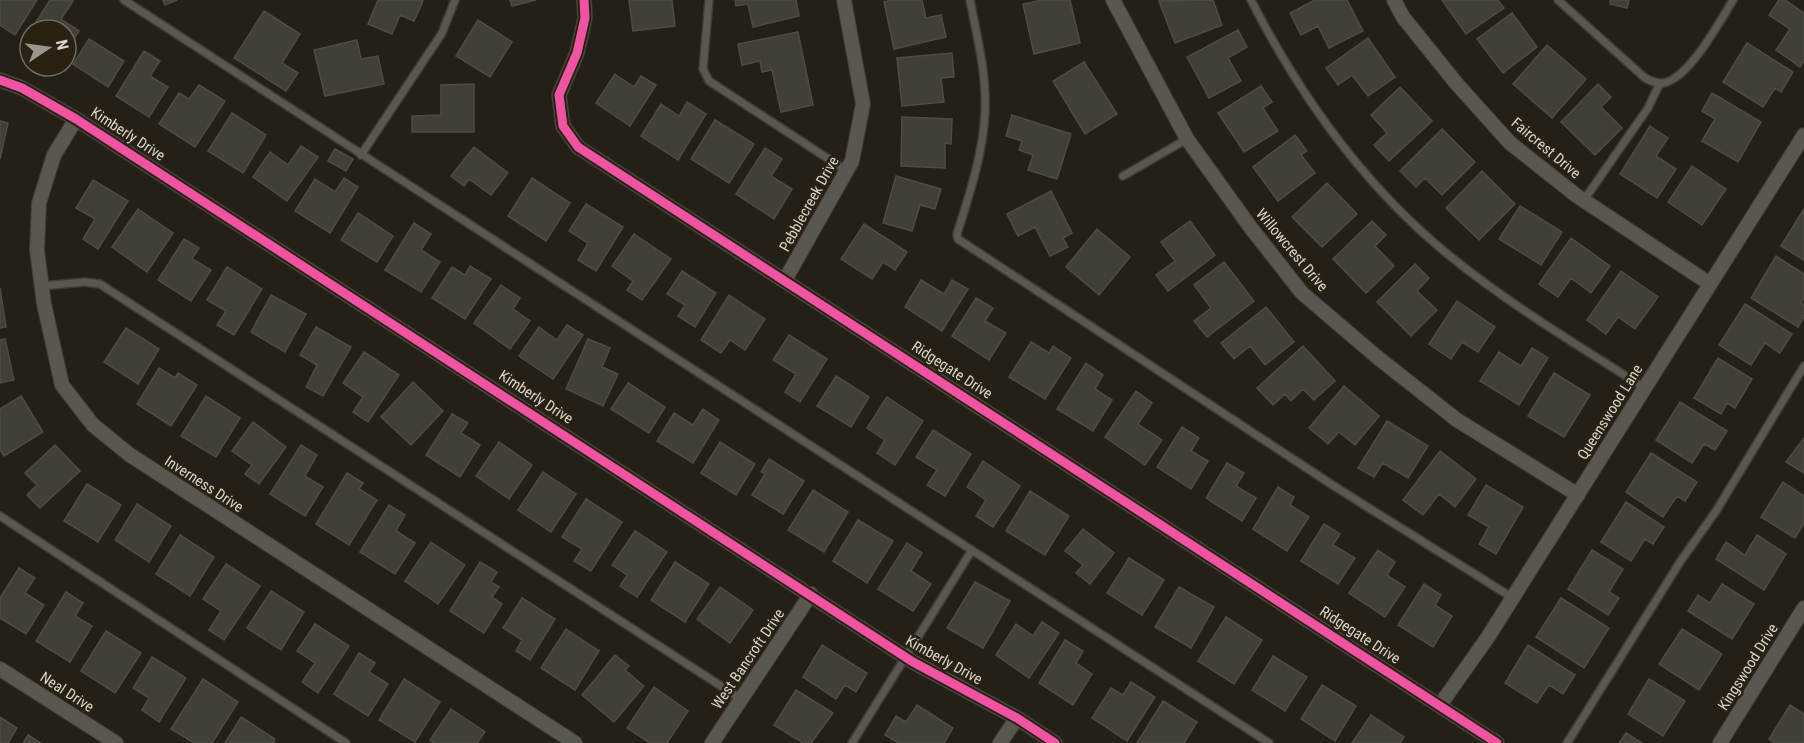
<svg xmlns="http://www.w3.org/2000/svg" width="1804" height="743" font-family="'Roboto Condensed',sans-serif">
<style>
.building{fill:#423f38;stroke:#4e4b44;stroke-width:1.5}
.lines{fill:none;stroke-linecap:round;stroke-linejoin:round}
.service-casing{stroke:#3e3b34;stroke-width:10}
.minor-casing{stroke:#3e3b34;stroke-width:16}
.service{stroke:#5a5751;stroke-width:7}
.minor{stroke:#5a5751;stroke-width:14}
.cycleway-casing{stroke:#292213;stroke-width:13}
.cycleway{stroke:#f153a3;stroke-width:9}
.labels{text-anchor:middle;stroke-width:5;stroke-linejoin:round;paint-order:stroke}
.street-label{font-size:15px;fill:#dad5cc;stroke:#292213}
</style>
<rect width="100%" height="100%" fill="#242018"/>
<!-- building -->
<path class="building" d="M0,0H37L15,35L0,25Z
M50,0L73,1L61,19L79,31L66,52V30H31Z
M163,0H177L165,5Z
M378,0H421L423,1L414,21L400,15L392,34L368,24Z
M510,0H536L512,6Z
M629,0H672L675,26L633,31Z
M735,0H796L799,16L753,27L748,4L736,6Z
M891,0H922L926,18L941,15L946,37L894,49L884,2Z
M1042,0H1070L1080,43L1034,54L1023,4Z
M1213,0L1222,25L1175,43L1159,1Z
M1315,0H1347L1363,31L1329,48L1318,26L1301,35L1290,13Z
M1442,0H1498L1504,8L1466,34Z
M1610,0H1629L1627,8L1610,4Z
M1779,0H1785L1804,13V61L1800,67L1776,50L1790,29L1769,15Z
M264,11L300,34L282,63L298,73L286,91L234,58Z
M1512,13L1537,47L1503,73L1477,39Z
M478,20L512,42L490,77L456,56Z
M1238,30L1247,47L1228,58L1241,81L1209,98L1187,57Z
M798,32L813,105L781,112L772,70L762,72L760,61L742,65L738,44Z
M1368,38L1395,77L1368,96L1352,75L1338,85L1326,68Z
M89,39L124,61L108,87L73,64Z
M357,40L361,59L378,56L384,84L325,96L314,50Z
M1747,43L1793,72L1781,92L1775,88L1763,107L1723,82Z
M1547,45L1586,79L1552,118L1513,84Z
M144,51L160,61L150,76L168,87L149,117L116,96Z
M952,53L954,77L941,78L944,102L902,106L897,58Z
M1084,62L1117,114L1085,134L1053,81Z
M615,74L634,87L641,76L656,85L630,126L596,103Z
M474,84V132H412V116L441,115V85Z
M1598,84L1611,97L1601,107L1622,128L1595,155L1561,122Z
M199,85L225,101L195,147L159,124L179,93L189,99Z
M1261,86L1272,102L1263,108L1278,131L1244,152L1218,113Z
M1400,87L1432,121L1389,161L1374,145L1387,133L1371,115Z
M1712,93L1761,122L1738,162L1702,141L1715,119L1702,111Z
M687,102L706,114L678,160L641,136L661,104L679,116Z
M232,113L266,135L243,173L208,151Z
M1012,115L1071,134L1057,179L1028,170L1033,155L1019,150L1022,141L1006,136Z
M902,117L952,119L951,144L945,143V168L901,166Z
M715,120L754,144L729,183L691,159Z
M0,121L8,123L0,159Z
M1650,126L1668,138L1656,156L1676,169L1657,198L1620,174Z
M1442,129L1475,162L1442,195L1425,178L1416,187L1400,171Z
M1295,135L1307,151L1301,155L1315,173L1278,201L1253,167Z
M301,146L318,157L287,201L253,177L270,152L288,165Z
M474,147L508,173L491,195L469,179L464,186L451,176Z
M765,148L782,159L771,176L792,189L774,219L736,194Z
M335,149L353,159L346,171L328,161Z
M1692,166L1726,189L1702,225L1668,202Z
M1482,171L1515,204L1479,240L1446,208Z
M896,176L941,189L935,209L920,205L912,231L883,223Z
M344,178L358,187L330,233L295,211L315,179L335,192Z
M532,178L570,203L546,241L508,216Z
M93,180L128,201L98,249L83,239L95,219L76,208Z
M1327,183L1357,214L1322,247L1292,217Z
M1051,191L1072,233L1063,238L1068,247L1050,256L1035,227L1018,236L1007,214Z
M586,204L623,227L596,271L578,260L588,243L569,231Z
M1520,206L1562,232L1541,265L1499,239Z
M138,209L173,233L147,272L112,247Z
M1804,209V260L1781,246Z
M358,213L393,236L377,262L341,240Z
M1190,221L1215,255L1168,291L1156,275L1175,261L1161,242Z
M1372,221L1386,235L1375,246L1394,266L1366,293L1333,259Z
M414,223L431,234L421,250L440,262L421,292L385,270Z
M864,224L907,252L895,270L883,262L872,279L841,259Z
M1097,229L1130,257L1099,295L1066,267Z
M634,234L671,259L642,300L627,290L633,281L612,266Z
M1571,238L1610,266L1591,293L1571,278L1558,297L1539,284Z
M184,239L199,248L192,259L211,270L191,301L158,280Z
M1776,256L1804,274V298L1801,303L1804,305V317L1798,327L1751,298Z
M1224,262L1254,301L1207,337L1194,321L1211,308L1194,285Z
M1415,264L1429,278L1417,291L1437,310L1411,336L1377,302Z
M470,266L491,279L465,319L432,298L452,267L465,275Z
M227,267L262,289L234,335L217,325L226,311L207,300Z
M682,271L716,293L695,327L678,316L685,305L667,294Z
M1621,271L1658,297L1635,329L1618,317L1606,334L1587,320Z
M921,280L944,294L952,280L968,289L942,331L905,307Z
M501,285L520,298L513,309L530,321L510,349L474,323Z
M0,288L6,327L0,328Z
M271,295L306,314L285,352L251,332Z
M729,295L765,319L745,350L730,340L721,353L701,340Z
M976,298L993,308L985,321L1006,333L989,360L952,336Z
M1457,301L1495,327L1478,352L1462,342L1451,359L1429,344Z
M1745,304L1792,334L1780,353L1765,343L1751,365L1719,345Z
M1266,307L1294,342L1265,365L1250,346L1234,359L1221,343Z
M567,325L583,335L553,379L519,356L539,327L557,340Z
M316,327L351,347L323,396L306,387L317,365L300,355Z
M126,328L159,349L138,384L104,362Z
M789,335L827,359L800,402L785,392L796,374L773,360Z
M5,339L14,380L0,383V340Z
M588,339L610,348L602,367L618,374L603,406L566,389Z
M1031,342L1049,353L1053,346L1071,358L1045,399L1009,377Z
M1303,346L1335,381L1314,400L1303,389L1291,401L1285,394L1273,405L1257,388Z
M1532,348L1548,358L1519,405L1480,381L1499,352L1521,366Z
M364,352L399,375L368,422L353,412L363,397L343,383Z
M1718,358L1752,379L1735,408L1727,403L1721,414L1694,398Z
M1086,363L1103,375L1095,389L1112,400L1093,431L1057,409Z
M159,368L175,378L178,373L197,385L171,426L137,404Z
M1554,373L1590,395L1564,437L1528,416Z
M836,376L869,397L851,427L817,406Z
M413,382L443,411L411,445L381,417Z
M628,383L665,407L649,433L611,409Z
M1344,386L1379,416L1355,445L1339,432L1328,444L1309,428Z
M1136,391L1152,403L1138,424L1162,440L1145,465L1105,437Z
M21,396L43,432L4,456L0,450V409Z
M206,396L240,418L216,457L181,436Z
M887,397L923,421L895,465L877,453L885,440L867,428Z
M1680,402L1727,431L1715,450L1704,444L1692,463L1656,440Z
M703,409L719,420L693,463L657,441L674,413L693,425Z
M452,414L468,423L461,433L480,445L460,477L426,455Z
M1387,421L1428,446L1408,478L1383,463L1374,477L1358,468Z
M253,422L286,447L259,484L245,474L252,465L232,451Z
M1182,427L1199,438L1191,451L1208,461L1191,489L1157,467Z
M933,430L971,454L945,496L927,485L937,470L916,457Z
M1804,438V473L1786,462Z
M499,442L532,465L509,499L476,476Z
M720,442L755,464L736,495L701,473Z
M55,445L80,471L40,508L27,495L37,485L25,473Z
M301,445L317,455L305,476L323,487L305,516L270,494Z
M1440,451L1476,479L1455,507L1439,494L1423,515L1403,500Z
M1651,453L1697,482L1685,501L1677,496L1663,517L1626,492Z
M769,459L804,481L783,514L752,495L765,474L761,472Z
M983,461L1020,486L993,527L976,516L986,500L967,487Z
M1227,463L1244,473L1236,486L1256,498L1242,521L1206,498Z
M543,472L576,494L551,532L518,510Z
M347,473L363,483L359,489L377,500L349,545L316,524Z
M1783,482L1804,496V523L1795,538L1761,517Z
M87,484L121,505L98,542L64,521Z
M1486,485L1523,507L1496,554L1479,544L1489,527L1468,515Z
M1278,487L1294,497L1290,505L1309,517L1287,551L1253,529Z
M813,490L848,512L824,552L788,530Z
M1030,491L1069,516L1045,555L1006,531Z
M586,499L622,522L591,571L574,561L582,549L562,537Z
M1626,502L1664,527L1653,544L1645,539L1631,561L1601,542Z
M137,504L171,526L149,562L115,540Z
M389,505L405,515L396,531L415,543L395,574L360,552Z
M858,520L893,541L867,583L833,561Z
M1324,524L1340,534L1333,545L1355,558L1338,584L1301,561Z
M1083,529L1114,553L1090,584L1076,573L1083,565L1065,551Z
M635,531L667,552L637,597L620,586L627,575L612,565Z
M180,535L214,557L190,596L156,574Z
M1757,535L1786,554L1764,590L1716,559L1726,542L1745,555Z
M431,542L465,565L438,604L405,581Z
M907,543L922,553L911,571L931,584L913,611L878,589Z
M1378,550L1395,562L1387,575L1405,587L1385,617L1349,593Z
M1592,550L1623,569L1609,592L1619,598L1608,615L1568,589Z
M1129,558L1164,580L1142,615L1107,593Z
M480,562L497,572L491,582L499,587L492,597L502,604L484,633L450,611Z
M675,562L709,584L685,622L651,600Z
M226,564L260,586L224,640L209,630L221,611L203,599Z
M19,568L35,578L25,593L44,605L26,634L0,618V598Z
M975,582L1010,601L983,648L947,628Z
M1424,584L1441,595L1435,605L1452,616L1433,647L1398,625Z
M1722,584L1754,604L1732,639L1688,611L1698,595L1710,603Z
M720,587L753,610L730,643L697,619Z
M1179,587L1214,607L1191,648L1155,627Z
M271,591L304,612L281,650L247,628Z
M66,592L83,603L75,616L92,626L70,662L36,641Z
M522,598L555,619L530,660L516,651L522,640L503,628Z
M1561,598L1609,628L1584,668L1536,637Z
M1226,617L1262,640L1234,684L1198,661Z
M1042,622L1059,633L1029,678L996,655L1016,624L1033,636Z
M315,624L349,646L318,693L302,682L315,663L297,651Z
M566,629L599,651L575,690L541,668Z
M1682,629L1722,654L1699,690L1659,664Z
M106,631L141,653L115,693L81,671Z
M1065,640L1083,651L1076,663L1092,674L1073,705L1039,683Z
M822,645L867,673L856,692L845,685L836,699L803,677Z
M1528,645L1575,675L1563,694L1549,685L1537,703L1505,683Z
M359,653L375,663L369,672L388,684L368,716L334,694Z
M615,655L629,666L625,670L644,686L614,722L582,695Z
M1273,656L1307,677L1285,711L1252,690Z
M152,657L186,678L159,722L142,710L149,698L133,688Z
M203,679L238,702L212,743H194L171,729Z
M404,679L440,702L415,742L379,720Z
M1649,679L1685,701L1663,736L1628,714Z
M1131,682L1155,697L1127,741L1092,718L1111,688L1123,695Z
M1322,685L1356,706L1335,741L1301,719Z
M654,687L688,711L667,743H650L627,728Z
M796,690L833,713L811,743H803L774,725Z
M1163,701L1197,722L1184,743H1137Z
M917,705L953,728L944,743H898L885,735L896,716L906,722Z
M1790,705L1804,714V743H1775L1769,739Z
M451,709L485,732L477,743H434L430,740Z
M1371,715L1404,737L1400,743H1352Z
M0,717L17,728L8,743H0Z
M241,717L275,739L273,743H225Z
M1626,733L1642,743H1619Z
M28,735L41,743H23Z"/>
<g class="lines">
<defs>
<path id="service" d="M124,0L1269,743
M709,0L703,69L709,81L847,171
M970,0C977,37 987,75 985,113C983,154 969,196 957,234L958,239L1337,488L1513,598
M1251,0C1299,94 1363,184 1445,252C1507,303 1577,345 1645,388
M1558,0L1645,78C1651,81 1657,84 1663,83C1689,79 1720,21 1733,0
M361,155L442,33L455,0
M1123,176L1187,139
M1584,200L1648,108L1660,83
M42,286L85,282L100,284L741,699
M0,516L346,743
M852,743L972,550
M1567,743L1680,562L1716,511L1804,366"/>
<path id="minor" d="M584,0L585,18L577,53L559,95L563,126L578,147L1497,743
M1113,0L1187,139L1251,228L1302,293L1377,357L1457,420L1578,495
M1394,0L1403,17L1456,83L1510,143L1577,196L1710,284
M0,80L22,88L76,119L913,662L1017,718L1055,743
M76,119L54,155L39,203L37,250L44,304L62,385L93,425L130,455L575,743
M785,280L852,161L863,104L844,0
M0,669L116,743
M1440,705L1488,637L1804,135
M712,743L811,594
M1000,743L1017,718
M1720,743L1804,608"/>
</defs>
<!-- service casing -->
<use href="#service" class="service-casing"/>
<!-- minor casing -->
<use href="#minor" class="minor-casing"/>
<!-- service -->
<use href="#service" class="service"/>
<!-- minor -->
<use href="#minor" class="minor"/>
<defs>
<path id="cycleway" d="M584,0L585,18L577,53L559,95L563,126L578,147L1497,743
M0,80L22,88L76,119L913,662L1017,718L1055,743"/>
</defs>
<!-- cycleway casing -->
<use href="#cycleway" class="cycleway-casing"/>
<!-- cycleway -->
<use href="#cycleway" class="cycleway"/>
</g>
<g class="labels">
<!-- street labels -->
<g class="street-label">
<text transform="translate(128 134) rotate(33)" y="5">Kimberly Drive</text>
<text transform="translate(1546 148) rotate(40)" y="5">Faircrest Drive</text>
<text transform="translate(809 204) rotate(-61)" y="5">Pebblecreek Drive</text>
<text transform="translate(1292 250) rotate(50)" y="5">Willowcrest Drive</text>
<text transform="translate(952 370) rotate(33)" y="5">Ridgegate Drive</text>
<text transform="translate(536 397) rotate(33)" y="5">Kimberly Drive</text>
<text transform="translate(1610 412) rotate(-58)" y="5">Queenswood Lane</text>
<text transform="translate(204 484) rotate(33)" y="5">Inverness Drive</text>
<text transform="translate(1360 635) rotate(33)" y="5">Ridgegate Drive</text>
<text transform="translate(748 659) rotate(-56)" y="5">West Bancroft Drive</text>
<text transform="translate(944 660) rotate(29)" y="5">Kimberly Drive</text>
<text transform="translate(1748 667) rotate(-58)" y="5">Kingswood Drive</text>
<text transform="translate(67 692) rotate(33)" y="5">Neal Drive</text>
</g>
</g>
<!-- north arrow -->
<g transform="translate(48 48) rotate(77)"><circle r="28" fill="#292213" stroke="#706a5d" stroke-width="1.5"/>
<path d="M0-4.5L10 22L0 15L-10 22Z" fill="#9a968d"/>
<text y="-9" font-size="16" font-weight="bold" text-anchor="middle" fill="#dad5cc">N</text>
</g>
</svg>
